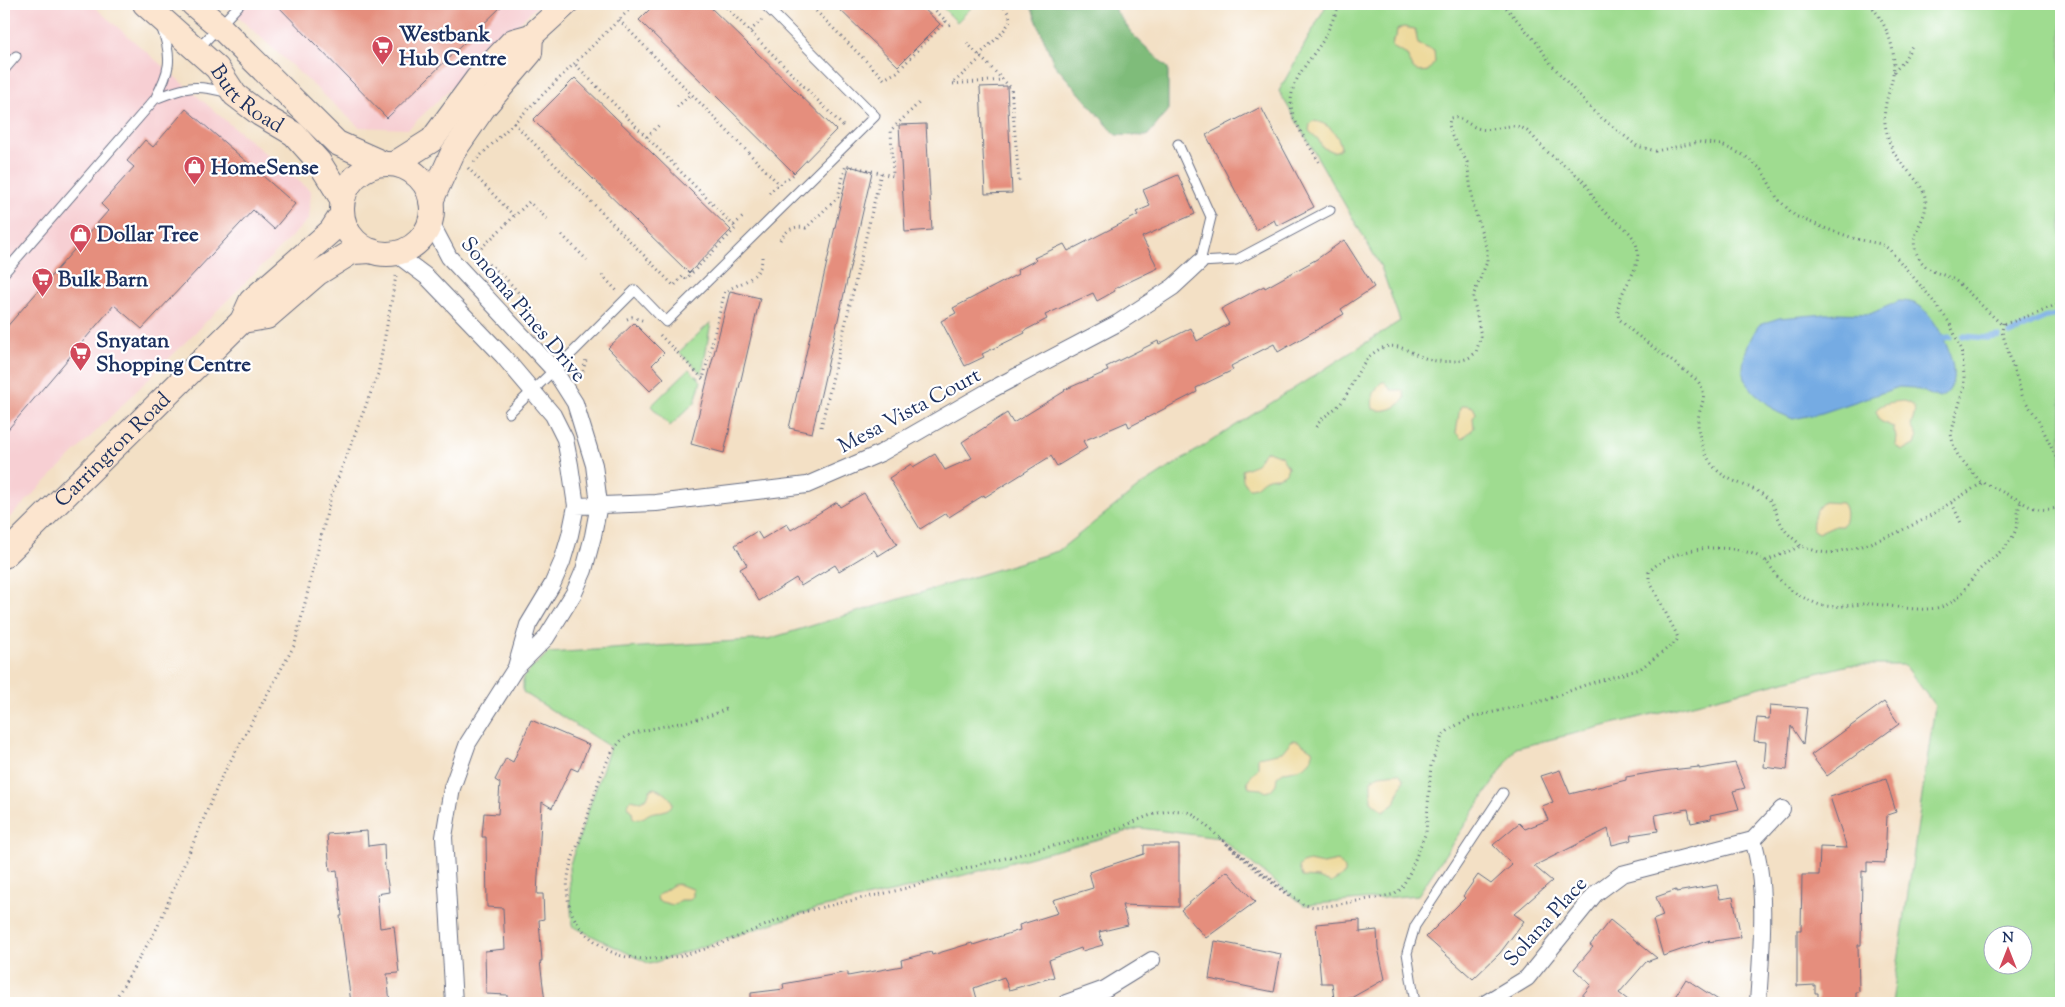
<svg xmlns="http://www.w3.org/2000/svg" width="2065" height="1007" viewBox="0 0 2065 1007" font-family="'Sorts Mill Goudy',serif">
	<rect width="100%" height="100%" fill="#fff"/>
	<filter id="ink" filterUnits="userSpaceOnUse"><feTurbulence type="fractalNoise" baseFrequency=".02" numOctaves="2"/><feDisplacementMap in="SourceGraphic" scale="10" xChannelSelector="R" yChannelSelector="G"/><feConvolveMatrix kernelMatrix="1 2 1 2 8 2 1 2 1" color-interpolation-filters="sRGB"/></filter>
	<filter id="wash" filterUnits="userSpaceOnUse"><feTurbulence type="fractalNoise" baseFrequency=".0096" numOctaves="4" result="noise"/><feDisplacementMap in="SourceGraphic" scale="20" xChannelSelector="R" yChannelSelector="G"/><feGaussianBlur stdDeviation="1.12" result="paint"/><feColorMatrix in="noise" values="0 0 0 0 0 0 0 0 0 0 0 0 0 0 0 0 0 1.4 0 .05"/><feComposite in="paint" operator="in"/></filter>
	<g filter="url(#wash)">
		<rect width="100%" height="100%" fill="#f3e0c5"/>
		<path fill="#f7cfd3" d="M4,4H91L226,121L311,191L309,219L4,523Z
			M224,4H539L408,129L359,127Z"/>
		<path fill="#9fdc90" stroke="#5d8677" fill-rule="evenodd" d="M939,4H975L957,22Z
			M1327,4H2061V1003H1892L1935,706L1905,665H1849L1516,748L1418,895L1304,905L1220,838L1140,828L953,878L816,909L650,964L572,926L569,867L610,747L523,692V677L548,653L768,639L1058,551L1139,487L1400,321L1381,267L1279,91ZM1992,934H2022V964H1992Z
			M711,322L702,374L679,352Z
			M689,369L701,381L695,402L670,426L651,406Z"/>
		<path fill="#7fbc7a" stroke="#4d766c" d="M1030,4H1111L1133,35L1168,68V111L1147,136L1116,135L1054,64Z"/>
		<path fill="#eeda9e" stroke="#84847e" d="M1403,27L1415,29L1418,44L1434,51L1435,62L1428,71C1411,74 1412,67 1407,55L1392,47L1393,40L1396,37L1397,30Z
			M1313,121C1327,122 1338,133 1341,147L1339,150L1333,152L1322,147L1318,139L1309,131L1310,124Z
			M1382,382H1385L1391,390H1403L1405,398C1398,408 1386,413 1373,409C1371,399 1374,389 1382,382Z
			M1904,401C1920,405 1914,415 1911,426C1915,434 1919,435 1915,445L1903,450L1895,446L1896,437L1893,427L1880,421L1876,411C1880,402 1895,402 1904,401Z
			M1466,405L1473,407L1476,413L1473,418L1474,428L1462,439L1456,433L1460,407Z
			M1268,451L1281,456L1288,467L1286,473C1277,480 1275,475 1266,479C1259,482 1258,489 1248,488L1243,480L1242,470L1257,464L1264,452Z
			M1824,502L1842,503C1847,508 1847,520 1842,526H1833L1818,533L1813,530C1811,521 1816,507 1824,502Z
			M1292,740L1298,741L1312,750C1316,766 1295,771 1283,772L1277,777L1276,784L1271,790L1266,792L1261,789L1249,788L1247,781L1258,768V757L1282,752Z
			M1399,773L1404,780L1398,794L1395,804L1383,811L1371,801V780L1379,775Z
			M654,788C665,791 683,805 663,811C660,812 658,811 655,812C645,813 644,822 633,818L632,812L627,806L631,799L640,801L647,798L650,790Z
			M1309,861L1323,864L1338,861L1345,869V874L1331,883L1318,878L1302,877L1299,867L1302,863Z
			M677,884L693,889V897L690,900H681L673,905L658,901L657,896L673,885Z"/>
		<path fill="#74abe3" stroke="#486da0" d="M1899,301C1907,301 1914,302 1921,307C1940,322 1972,385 1939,398L1914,388L1899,387L1822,413L1793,419L1777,412L1754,392L1744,379C1740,361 1749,339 1759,325L1779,318L1837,313L1870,314Z"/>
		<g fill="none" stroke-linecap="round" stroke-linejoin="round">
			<path stroke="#74abe3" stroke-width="5.5" d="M2010,334L2046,317L2058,315
				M1962,336L1987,338L1999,336
				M1944,338L1950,337"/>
		</g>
		<g id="blocks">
			<path fill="#e58e7d" d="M276,4H504L387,118Z
				M655,4H707L836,130L794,173L639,20Z
				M834,4H919L940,24L898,66Z
				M575,78L731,230L689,273L533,120Z
				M1007,86L1012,193L985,194L980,87Z
				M1261,107L1314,207L1277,226L1274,220L1256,230L1206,135Z
				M186,109L295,204L274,229L253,210L142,329L114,305L4,434V330L108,211L101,204L134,167L127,161L145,140L153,147Z
				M926,124L932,230L905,232L899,125Z
				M849,166L872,172L812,433L789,428Z
				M1178,175L1195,214L1142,237L1158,268L1114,289L1115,291L1097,301L1093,293L1045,315L1047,319L1024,331L1025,333L982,354L984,357L965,366L941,321L956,313L953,308L1018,274L1017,270L1036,260L1034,258L1064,244L1068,251L1138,215L1136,212L1150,206L1143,190Z
				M1344,240L1374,287L1341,309L1344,314L1278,352L1274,344L1231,366L1233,370L1196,388L1197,392L1129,427L1127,422L1083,441L1087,448L1057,466L1051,456L985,497L984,495L949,517L946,513L920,529L889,478L911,464L913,467L935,454L945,470L972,458L962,442L1007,413L1013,423L1065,391L1064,390L1108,371L1106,367L1158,341L1159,344L1191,328L1197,341L1229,324L1221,309L1264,286L1265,288L1317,259Z
				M730,291L760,298L724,453L691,444Z
				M634,323L664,353L652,365L664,378L650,391L608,348Z
				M864,493L897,544L878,556L874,550L839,571L835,565L801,586L796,578L759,601L740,569L747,565L735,545L757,531L762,539L787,524L791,530L837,502L840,507Z
				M1884,702L1899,724L1827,776L1811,755Z
				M1770,705L1807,708L1803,744L1791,726L1787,770L1764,767L1766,742L1754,741L1757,718L1769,719Z
				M531,720L589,745L578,771L571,768L552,808L542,802L537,894H543L544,919L539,920L542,961H540L545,1002L507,1003V995L486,994L485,951L505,949L503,908L487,907L486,837H482L484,813L498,814L500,783L495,780L506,758L513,762Z
				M1735,763L1745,788L1733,791L1739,809L1710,815L1711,819L1691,823L1688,809L1655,815L1658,831L1631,835L1632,840L1612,845L1608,829L1534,866L1552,881L1514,914L1524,921L1500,953L1473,979L1426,937L1465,898L1463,896L1478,875L1491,884L1512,865L1493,845L1519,823L1525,829L1548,820L1542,806L1553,802L1541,776L1560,770L1570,794L1626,780V777L1661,771L1699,767V769Z
				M1886,779L1896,812L1887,815L1885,863L1867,862V872L1862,871L1861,945H1858L1859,992H1856V1003H1818V993H1815V985L1797,986V930H1801L1802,875H1819L1820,847L1847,848L1830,797Z
				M367,831L368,846L384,844L385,871H386L389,892L377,894L380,928L394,926L399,973L387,974L390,1003H351L340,916H342L337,870L330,871L327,834Z
				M1144,845H1179V907L1122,905L1128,925L1099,932L1103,945L1082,951L1081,948L1049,960L1054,977L1009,990L1004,977L974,988L977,999L964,1003H751V993L784,989L783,984L848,972V976L902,966L901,960L931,952L932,955L972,943L973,945L1020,930L1019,925L1058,913L1053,900L1093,888L1089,872L1144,854Z
				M1227,871L1255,902L1206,938L1181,910Z
				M1717,885L1720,899L1733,897L1741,937L1708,942L1710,940L1663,956L1653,920L1663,916L1656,897L1676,890V892Z
				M1360,920V932L1377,930L1378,948L1385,979L1351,998L1334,999L1332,983H1321L1316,924Z
				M1610,920L1657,958L1646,962L1619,993L1632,1003H1576L1591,985L1574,969L1593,947L1590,945Z
				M1215,941L1281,954L1274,992L1209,979Z
				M1686,979L1723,1003H1671Z"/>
		</g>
	</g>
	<g filter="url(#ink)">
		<use href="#blocks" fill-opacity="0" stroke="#676d82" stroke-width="1"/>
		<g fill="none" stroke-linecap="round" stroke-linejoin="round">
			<defs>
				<path id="lane" d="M198,49L240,4
					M4,70L16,56
					M155,99C187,86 195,84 229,93
					M1178,144L1211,217L1200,262L1236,260L1330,210
					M4,273L155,99C170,71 173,59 162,29
					M509,413L573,352L635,290L666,322L875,116L764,4
					M1415,1003L1407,953L1415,926L1503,793"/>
				<path id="street" d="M430,221L449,257L554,370L575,403L594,465L599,504L593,536L584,570L574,593L546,638L515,669L468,743L452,788L444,837L454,1003
					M395,253L427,277L503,356L553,415L565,439L570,465L576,506L570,535L562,562L552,585L528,625L516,667
					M576,506L656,503L807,485L881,453L987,392L1118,323L1173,287L1200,262
					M1753,840L1782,809
					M1066,1003L1105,989L1152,960
					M1486,1003L1527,978L1595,894L1622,874L1753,840C1768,887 1761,954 1758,1003"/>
				<g id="secondary">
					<path id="s1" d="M145,4L217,68L235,95L260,114L294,134L319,162L342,199"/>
					<path d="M193,4L219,26L337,143L382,163"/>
					<path d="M394,164L432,140L477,79L513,41L531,36L566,4"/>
					<circle cx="387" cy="209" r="45"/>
					<path d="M431,201L453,152L484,107L530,53L531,36"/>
					<path d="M242,321L267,317L318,273L352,252L372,251"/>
					<path id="s2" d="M4,556L242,321L251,301L331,231L342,214"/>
				</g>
			</defs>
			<use href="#lane" stroke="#676d82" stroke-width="11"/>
			<use href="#street" stroke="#676d82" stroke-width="18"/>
			<use href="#secondary" stroke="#676d82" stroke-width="26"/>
			<path stroke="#676d82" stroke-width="3" stroke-dasharray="1 4" stroke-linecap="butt" d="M723,4L843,126L841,128
				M809,4L884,79L897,72L946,21L929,4
				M1503,4L1536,42L1551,64L1592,110L1637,146L1656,151L1699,142L1722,145L1745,156L1762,170L1777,198L1795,216L1827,229L1856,239L1881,244L1889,249L1927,293L1949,322L1961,348L1964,375V387L1951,434L1954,448L1959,457L1980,481L2021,501C2031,510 2050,512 2061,506
				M1870,4C1886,24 1897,48 1893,74C1890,95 1881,106 1886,129C1888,139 1891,149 1897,157C1905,170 1922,182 1925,197C1931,220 1904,233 1919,258C1929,275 1944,272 1957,282C1972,295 1986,310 2001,324C2022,321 2040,309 2061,304
				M619,20L779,184L794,174
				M946,21L952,27
				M750,31L762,20
				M967,43L1011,88L1019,181
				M979,55C986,48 1011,27 1010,18C1009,13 1004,7 1001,4
				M981,58L952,84L1002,80
				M1894,72L1903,62L1913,44
				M677,107L691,94
				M514,123L674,286L683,276L686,279L736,228L574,63
				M647,137L661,123
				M474,162L635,4
				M1319,162C1310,146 1297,129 1292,111C1286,84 1309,62 1322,42C1329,30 1334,16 1340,4
				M468,168L514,216
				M769,193L779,184
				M547,219L529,202L473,256C503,267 533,309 549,337
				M734,225L745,215
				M562,235L587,260
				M780,240C787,230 793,225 806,228L838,197L846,165L893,176L891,130L920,102
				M602,275L617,291
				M2060,304L2061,310
				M4,310L9,315
				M627,319L632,317L645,321
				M2003,323L2002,332L2023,398L2038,419L2061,468
				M660,335L703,379L725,291C741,283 763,277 762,257
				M583,371L586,360
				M821,427L881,173
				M1316,427C1322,416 1333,412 1341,403C1356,383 1359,356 1385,347C1399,343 1413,354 1425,358C1435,362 1446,362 1456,361C1464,360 1471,358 1476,352L1481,336L1473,296L1487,262V250L1473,204L1467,162L1452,136L1449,125L1450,118C1462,115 1469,127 1481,129C1494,132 1509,122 1522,128C1529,131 1534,138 1539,143C1552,159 1571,168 1585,183C1591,190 1593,199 1599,206C1611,221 1632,227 1637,247C1643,274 1612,293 1619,319L1633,332L1697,380C1711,398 1698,405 1698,423C1698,435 1703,450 1709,460C1723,484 1748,482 1766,497C1776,504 1777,520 1785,530C1789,536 1796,540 1801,546
				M1952,503L1961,523
				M1766,561L1801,546L1819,552L1830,553L1859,547L1894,534L1923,520L1982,483
				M726,709C701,721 673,723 647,730C637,732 626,735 620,742C599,764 591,813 579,842C562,879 560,916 596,942C605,949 615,955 627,957C688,968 741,931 797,914C834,903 873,897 910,887C930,881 948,873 968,868C1013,856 1057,845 1102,834C1132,826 1162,802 1193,814L1255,869L1290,897L1220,838L1304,905L1314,907L1328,906L1381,897L1395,894L1401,889L1410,872L1426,832L1431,765L1442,736L1450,729L1472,717L1546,700L1585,685L1640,669L1676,642L1678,638L1676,633L1649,580V572C1672,545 1735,541 1763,559C1770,564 1775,574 1780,580C1789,591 1802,597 1815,603C1833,611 1852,603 1871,604C1898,605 1938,619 1959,596C1967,588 1972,577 1980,569C1992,558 2007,549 2014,534C2019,523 2016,514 2021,501
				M113,1003L157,928L221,778L295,644L331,496L378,374L396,276"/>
			<use href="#lane" stroke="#fff" stroke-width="9"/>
			<use href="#street" stroke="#fff" stroke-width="16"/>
			<use href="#secondary" stroke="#fce5cf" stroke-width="24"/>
		</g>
	</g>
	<defs>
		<symbol id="supermarket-pin" viewBox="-11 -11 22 30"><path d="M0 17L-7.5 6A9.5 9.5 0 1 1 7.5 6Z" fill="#d1495b" stroke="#fff"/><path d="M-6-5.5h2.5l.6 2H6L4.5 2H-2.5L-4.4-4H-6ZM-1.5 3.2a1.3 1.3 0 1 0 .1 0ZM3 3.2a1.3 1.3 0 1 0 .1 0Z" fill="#fff"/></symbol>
		<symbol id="shop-pin" viewBox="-11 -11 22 30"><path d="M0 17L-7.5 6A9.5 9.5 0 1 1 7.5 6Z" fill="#d1495b" stroke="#fff"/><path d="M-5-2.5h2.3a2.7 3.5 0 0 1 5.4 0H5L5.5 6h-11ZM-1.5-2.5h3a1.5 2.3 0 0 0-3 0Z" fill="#fff"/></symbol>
	</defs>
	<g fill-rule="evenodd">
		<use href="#supermarket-pin" x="370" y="34" width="25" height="34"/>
		<use href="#shop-pin" x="182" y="154" width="25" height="34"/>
		<use href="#shop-pin" x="68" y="222" width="25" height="34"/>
		<use href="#supermarket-pin" x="30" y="266" width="25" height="34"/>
		<use href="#supermarket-pin" x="68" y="340" width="25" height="34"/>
	</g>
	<g text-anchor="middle" stroke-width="4.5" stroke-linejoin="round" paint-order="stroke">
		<g font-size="21" font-weight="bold" fill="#1b2f5e" stroke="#fff" text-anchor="start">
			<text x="399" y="41">Westbank<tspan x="399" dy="24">Hub Centre</tspan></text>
			<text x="211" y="174">HomeSense</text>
			<text x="97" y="241">Dollar Tree</text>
			<text x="58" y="286">Bulk Barn</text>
			<text x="96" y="347">Snyatan<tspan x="96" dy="24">Shopping Centre</tspan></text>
		</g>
		<g font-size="21" fill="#1b2f5e" stroke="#fff">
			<text dy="7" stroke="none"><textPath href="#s1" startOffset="140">Butt Road</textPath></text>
			<text transform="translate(524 309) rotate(50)" y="7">Sonoma Pines Drive</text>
			<text transform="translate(909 410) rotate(-28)" y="7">Mesa Vista Court</text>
			<text dy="7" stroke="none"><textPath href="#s2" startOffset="152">Carrington Road</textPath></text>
			<text transform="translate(1545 921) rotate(-48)" y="7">Solana Place</text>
		</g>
	</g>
	<rect width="2065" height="1007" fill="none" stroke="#fff" stroke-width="20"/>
	<g transform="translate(2008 950)"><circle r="24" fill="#ffffff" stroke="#a4acbf"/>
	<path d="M0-4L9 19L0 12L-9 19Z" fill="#d1495b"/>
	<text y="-8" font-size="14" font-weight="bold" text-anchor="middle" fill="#1b2f5e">N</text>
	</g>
</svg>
